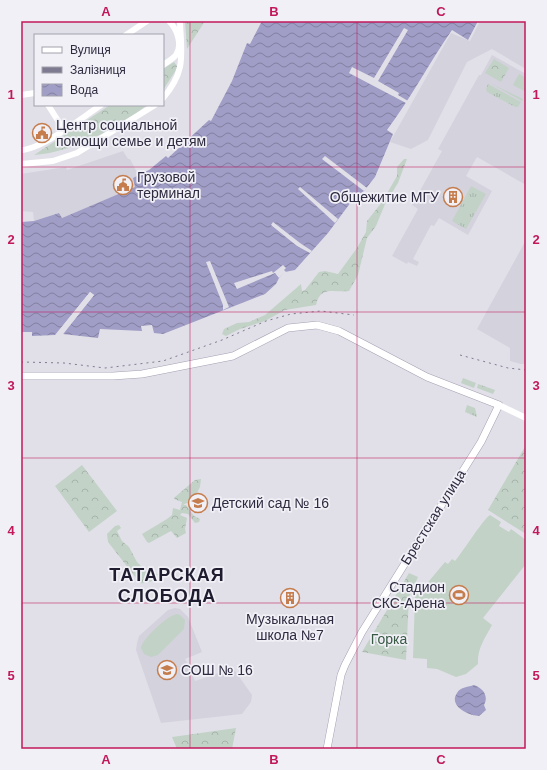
<svg xmlns="http://www.w3.org/2000/svg" width="547" height="770" viewBox="0 0 547 770" font-family="Helvetica,sans-serif">
	<defs>
		<pattern id="grass-tufts" width="24" height="20" patternUnits="userSpaceOnUse"><rect width="24" height="20" fill="#c2d2c7"/><path d="M3 7l-1-3M5 7V3M7 7l1-3M15 17l-1-3M17 17v-4M19 17l1-3" fill="none" stroke="#a7b4ac"/></pattern>
		<pattern id="forest-crowns" width="20" height="18" patternUnits="userSpaceOnUse"><rect width="20" height="18" fill="#c2d2c7"/><path d="M2 6a3 3 0 1 1 6 0M12 15a3 3 0 1 1 6 0" fill="none" stroke="#a7b4ac"/></pattern>
		<pattern id="water-waves" width="16" height="10" patternUnits="userSpaceOnUse"><rect width="16" height="10" fill="#a09dc6"/><path d="M0 5q4-4 8 0t8 0" fill="none" stroke="#8380a2"/></pattern>
	</defs>
	<rect width="100%" height="100%" fill="#e1e0e8"/>
	<path fill="#d4d2dd" d="M480,21H526V69L492,49L467,62L428,140L411,149L390,142L451,33L470,41Z
		M492,55L526,74V185L477,157L466,176L492,191L468,235L439,218L434,226L431,225L413,259L419,262L417,266L408,262L407,264L392,256L418,209L412,205L442,151L438,149L479,75H481Z
		M123,151L128,159H130L139,176L133,179L136,187L62,218L59,213L34,221L33,212L21,211V174L66,167L67,170Z
		M526,240V364H521L510,361V348L477,329Z
		M175,608L180,609L188,617L202,652L185,659L195,681L233,668L252,695L251,702L242,714L161,723L136,650L137,643L139,636L168,610Z"/>
	<path fill="url(#grass-tufts)" d="M490,83L523,99L522,101Z
		M488,84L521,102L518,107H515L487,92L486,89Z
		M471,186L486,194L466,229L452,221Z
		M463,378L476,383L474,388L461,383Z
		M478,384L495,390L493,394L477,388Z
		M467,405L475,408L477,417L465,412Z"/>
	<path fill="url(#forest-crowns)" d="M185,21H205L187,49Z
		M494,59L509,68L501,82L485,73Z
		M174,62L178,67L163,90V69Z
		M110,105H147C118,128 71,153 34,155Z
		M404,159H407L398,183L385,204L376,226L367,238L358,275L349,291C335,293 320,285 316,305L285,310L265,321L240,329L226,336L222,334L224,329L237,323L249,322L265,315L301,284L302,291L305,290L319,272L325,271L338,274L357,248L366,232L367,221L382,202L397,176V167Z
		M526,445V534L488,510Z
		M82,465L117,511L89,532L55,486Z
		M201,479L200,487L194,499L183,505H186L194,516L200,519L199,522L195,523L188,514L182,513L180,515L187,518L185,529L186,533L177,538L171,531L149,543L147,542L142,534L167,519L172,515L173,508L180,510L182,502L174,499L175,497L195,480Z
		M119,525L121,528L117,531L122,541L129,547L137,562L147,572L158,574C155,581 147,584 140,583L108,542L107,534L115,526Z
		M409,573L418,577L409,597L406,660L362,652Z
		M236,728L232,749H177L172,737Z"/>
	<path fill="#c2d2c7" d="M519,74L526,78V92L513,85Z
		M490,515L501,522L499,526L509,532L511,529L526,540V564L483,618L492,625C485,638 477,649 478,664L466,674L456,677L437,669L427,668V659L413,658L415,596L417,592L419,593L445,562L448,564L452,559L455,561C462,553 484,518 490,515Z
		M177,614L180,615L185,620L184,629L158,655L151,657L144,654L141,648C142,639 168,615 177,614Z"/>
	<path fill="url(#water-waves)" d="M262,21H478L468,40L452,30C429,63 411,98 387,130L393,134L375,177L364,191L359,194L351,202L328,233L295,270L285,272L279,278L276,284L265,294L163,334L154,333L152,325L141,326L142,331L100,329L98,338L63,334L94,295L90,292L55,335L32,336V332H21V222L34,221L59,213L62,218L135,187L133,178L149,170L166,156L168,158L209,120L211,121L232,81L247,43L250,44Z
		M474,685C483,688 489,696 484,705L486,710L479,716C469,716 448,706 457,693C460,687 469,687 474,685Z"/>
	<path fill="#e1e0e8" d="M404,28L408,30L378,81L399,93L398,95L408,101L406,103L349,73L352,67L374,78Z
		M325,156L367,188L364,191L322,159Z
		M300,187L338,219L335,223L298,189Z
		M273,222L300,243L312,251L310,253L297,246L271,225Z
		M210,261L229,307L223,310V305L206,262Z
		M283,265L286,268L284,270L286,272L279,278L275,273L237,289L234,283L272,271L273,273Z
		M90,292L94,295L63,334L62,333L90,295L60,333L58,332Z"/>
	<g fill="none" stroke-linecap="round" stroke-linejoin="round">
		<defs>
			<path id="primary" d="M21,376H113L142,374L233,356L288,328L317,325L339,331L427,377L499,405L481,442L362,632L345,665L341,675L327,749"/>
		</defs>
		<use href="#primary" stroke="#a3a0b3" stroke-width="8"/>
		<path stroke="#fff" stroke-width="6" d="M126,35L147,21
			M163,65C167,62 173,59 176,55C183,45 177,29 169,21
			M21,95L35,93
			M163,98C187,70 181,54 180,21
			M48,105L64,130
			M21,150C41,150 83,117 101,105
			M21,164L53,161L77,153L155,105
			M499,405L526,418"/>
		<use href="#primary" stroke="#fff" stroke-width="7"/>
		<path stroke="#7e7b91" stroke-width="1" stroke-dasharray="2 4" stroke-linecap="butt" d="M460,355L508,368L526,370
			M21,362L64,363L105,368L163,361L222,340L266,321L291,314L321,311L354,315"/>
	</g>
	<path fill="none" stroke="#c2185b" stroke-width="1" stroke-opacity="0.55" d="M190,21V749M357,21V749M21,167H526M21,312H526M21,458H526M21,603H526"/>
	<defs>
		<symbol id="civic-ring" viewBox="-11 -11 22 22"><circle r="9.5" fill="#f0f0f6" stroke="#c67d4d" stroke-width="1.5"/><path d="M-.6-6.5H3V-4.5H.6V-3L4-1V1h2V6H-6V1h2V-1L-.6-3ZM-1.2 2.5V6h2.4V2.5Z" fill="#c67d4d"/></symbol>
		<symbol id="building-ring" viewBox="-11 -11 22 22"><circle r="9.5" fill="#f0f0f6" stroke="#c67d4d" stroke-width="1.5"/><path d="M-4-6H4V6H1V3H-1V6H-4ZM-2.5-4.3h1.7v1.8h-1.7ZM.8-4.3h1.7v1.8H.8ZM-2.5-1h1.7V.8h-1.7ZM.8-1h1.7V.8H.8Z" fill="#c67d4d"/></symbol>
		<symbol id="school-ring" viewBox="-11 -11 22 22"><circle r="9.5" fill="#f0f0f6" stroke="#c67d4d" stroke-width="1.5"/><path d="M0-5L7-2L0 1L-7-2ZM-4 1L0 2.5L4 1V4Q0 6-4 4Z" fill="#c67d4d"/></symbol>
		<symbol id="stadium-ring" viewBox="-11 -11 22 22"><circle r="9.5" fill="#f0f0f6" stroke="#c67d4d" stroke-width="1.5"/><path d="M0-5a6.5 5 0 1 0 0 10a6.5 5 0 1 0 0-10ZM-3.5-1.8h7v3.6h-7Z" fill="#c67d4d"/></symbol>
	</defs>
	<g fill-rule="evenodd">
		<use href="#civic-ring" x="31" y="122" width="22" height="22"/>
		<use href="#civic-ring" x="112" y="174" width="22" height="22"/>
		<use href="#building-ring" x="442" y="186" width="22" height="22"/>
		<use href="#school-ring" x="187" y="492" width="22" height="22"/>
		<use href="#stadium-ring" x="448" y="584" width="22" height="22"/>
		<use href="#building-ring" x="279" y="587" width="22" height="22"/>
		<use href="#school-ring" x="156" y="659" width="22" height="22"/>
	</g>
	<g text-anchor="middle" stroke-width="3.5" stroke-linejoin="round" paint-order="stroke">
		<g font-size="14" fill="#2e2a3f" stroke="#f0f0f6" text-anchor="start">
			<text x="56" y="130">Центр социальной<tspan x="56" dy="16">помощи семье и детям</tspan></text>
			<text x="137" y="182">Грузовой<tspan x="137" dy="16">терминал</tspan></text>
			<text x="439" y="202" text-anchor="end">Общежитие МГУ</text>
			<text x="212" y="508">Детский сад № 16</text>
			<text x="445" y="592" text-anchor="end">Стадион<tspan x="445" dy="16">СКС-Арена</tspan></text>
			<text x="290" y="624" text-anchor="middle">Музыкальная<tspan x="290" dy="16">школа №7</tspan></text>
			<text x="181" y="675">СОШ № 16</text>
		</g>
		<g font-size="14" fill="#2e2a3f" stroke="#f0f0f6">
			<text transform="translate(433 517) rotate(-58)" y="5">Брестская улица</text>
		</g>
		<g font-size="14" fill="#385944" stroke="#f0f0f6">
			<text x="389" y="644">Горка</text>
		</g>
		<g font-size="18" font-weight="bold" letter-spacing="1" fill="#201c2f" stroke="#f0f0f6">
			<text x="167" y="581">ТАТАРСКАЯ<tspan x="167" dy="21">СЛОБОДА</tspan></text>
		</g>
	</g>
	<rect width="547" height="770" fill="none" stroke="#f0f0f6" stroke-width="44"/>
	<rect x="34" y="34" width="130" height="72" fill="#f0f0f6" stroke="#a2a1ad"/>
	<rect x="42" y="47" width="20" height="6" fill="#ffffff" stroke="#a2a1ad"/>
	<text x="70" y="54" font-size="12" fill="#2e2a3f">Вулиця</text>
	<rect x="42" y="67" width="20" height="6" fill="#7e7b91" stroke="#a2a1ad"/>
	<text x="70" y="74" font-size="12" fill="#2e2a3f">Залізниця</text>
	<rect x="42" y="84" width="20" height="12" fill="url(#water-waves)" stroke="#a2a1ad"/>
	<text x="70" y="94" font-size="12" fill="#2e2a3f">Вода</text>
	<rect x="22" y="22" width="503" height="726" fill="none" stroke="#c2185b" stroke-width="1.5"/>
	<g font-size="13" text-anchor="middle" font-weight="bold" fill="#c2185b">
		<text x="106" y="16">A</text>
		<text x="274" y="16">B</text>
		<text x="441" y="16">C</text>
		<text x="11" y="99">1</text>
		<text x="536" y="99">1</text>
		<text x="11" y="244">2</text>
		<text x="536" y="244">2</text>
		<text x="11" y="390">3</text>
		<text x="536" y="390">3</text>
		<text x="11" y="535">4</text>
		<text x="536" y="535">4</text>
		<text x="11" y="680">5</text>
		<text x="536" y="680">5</text>
		<text x="106" y="764">A</text>
		<text x="274" y="764">B</text>
		<text x="441" y="764">C</text>
	</g>
</svg>
